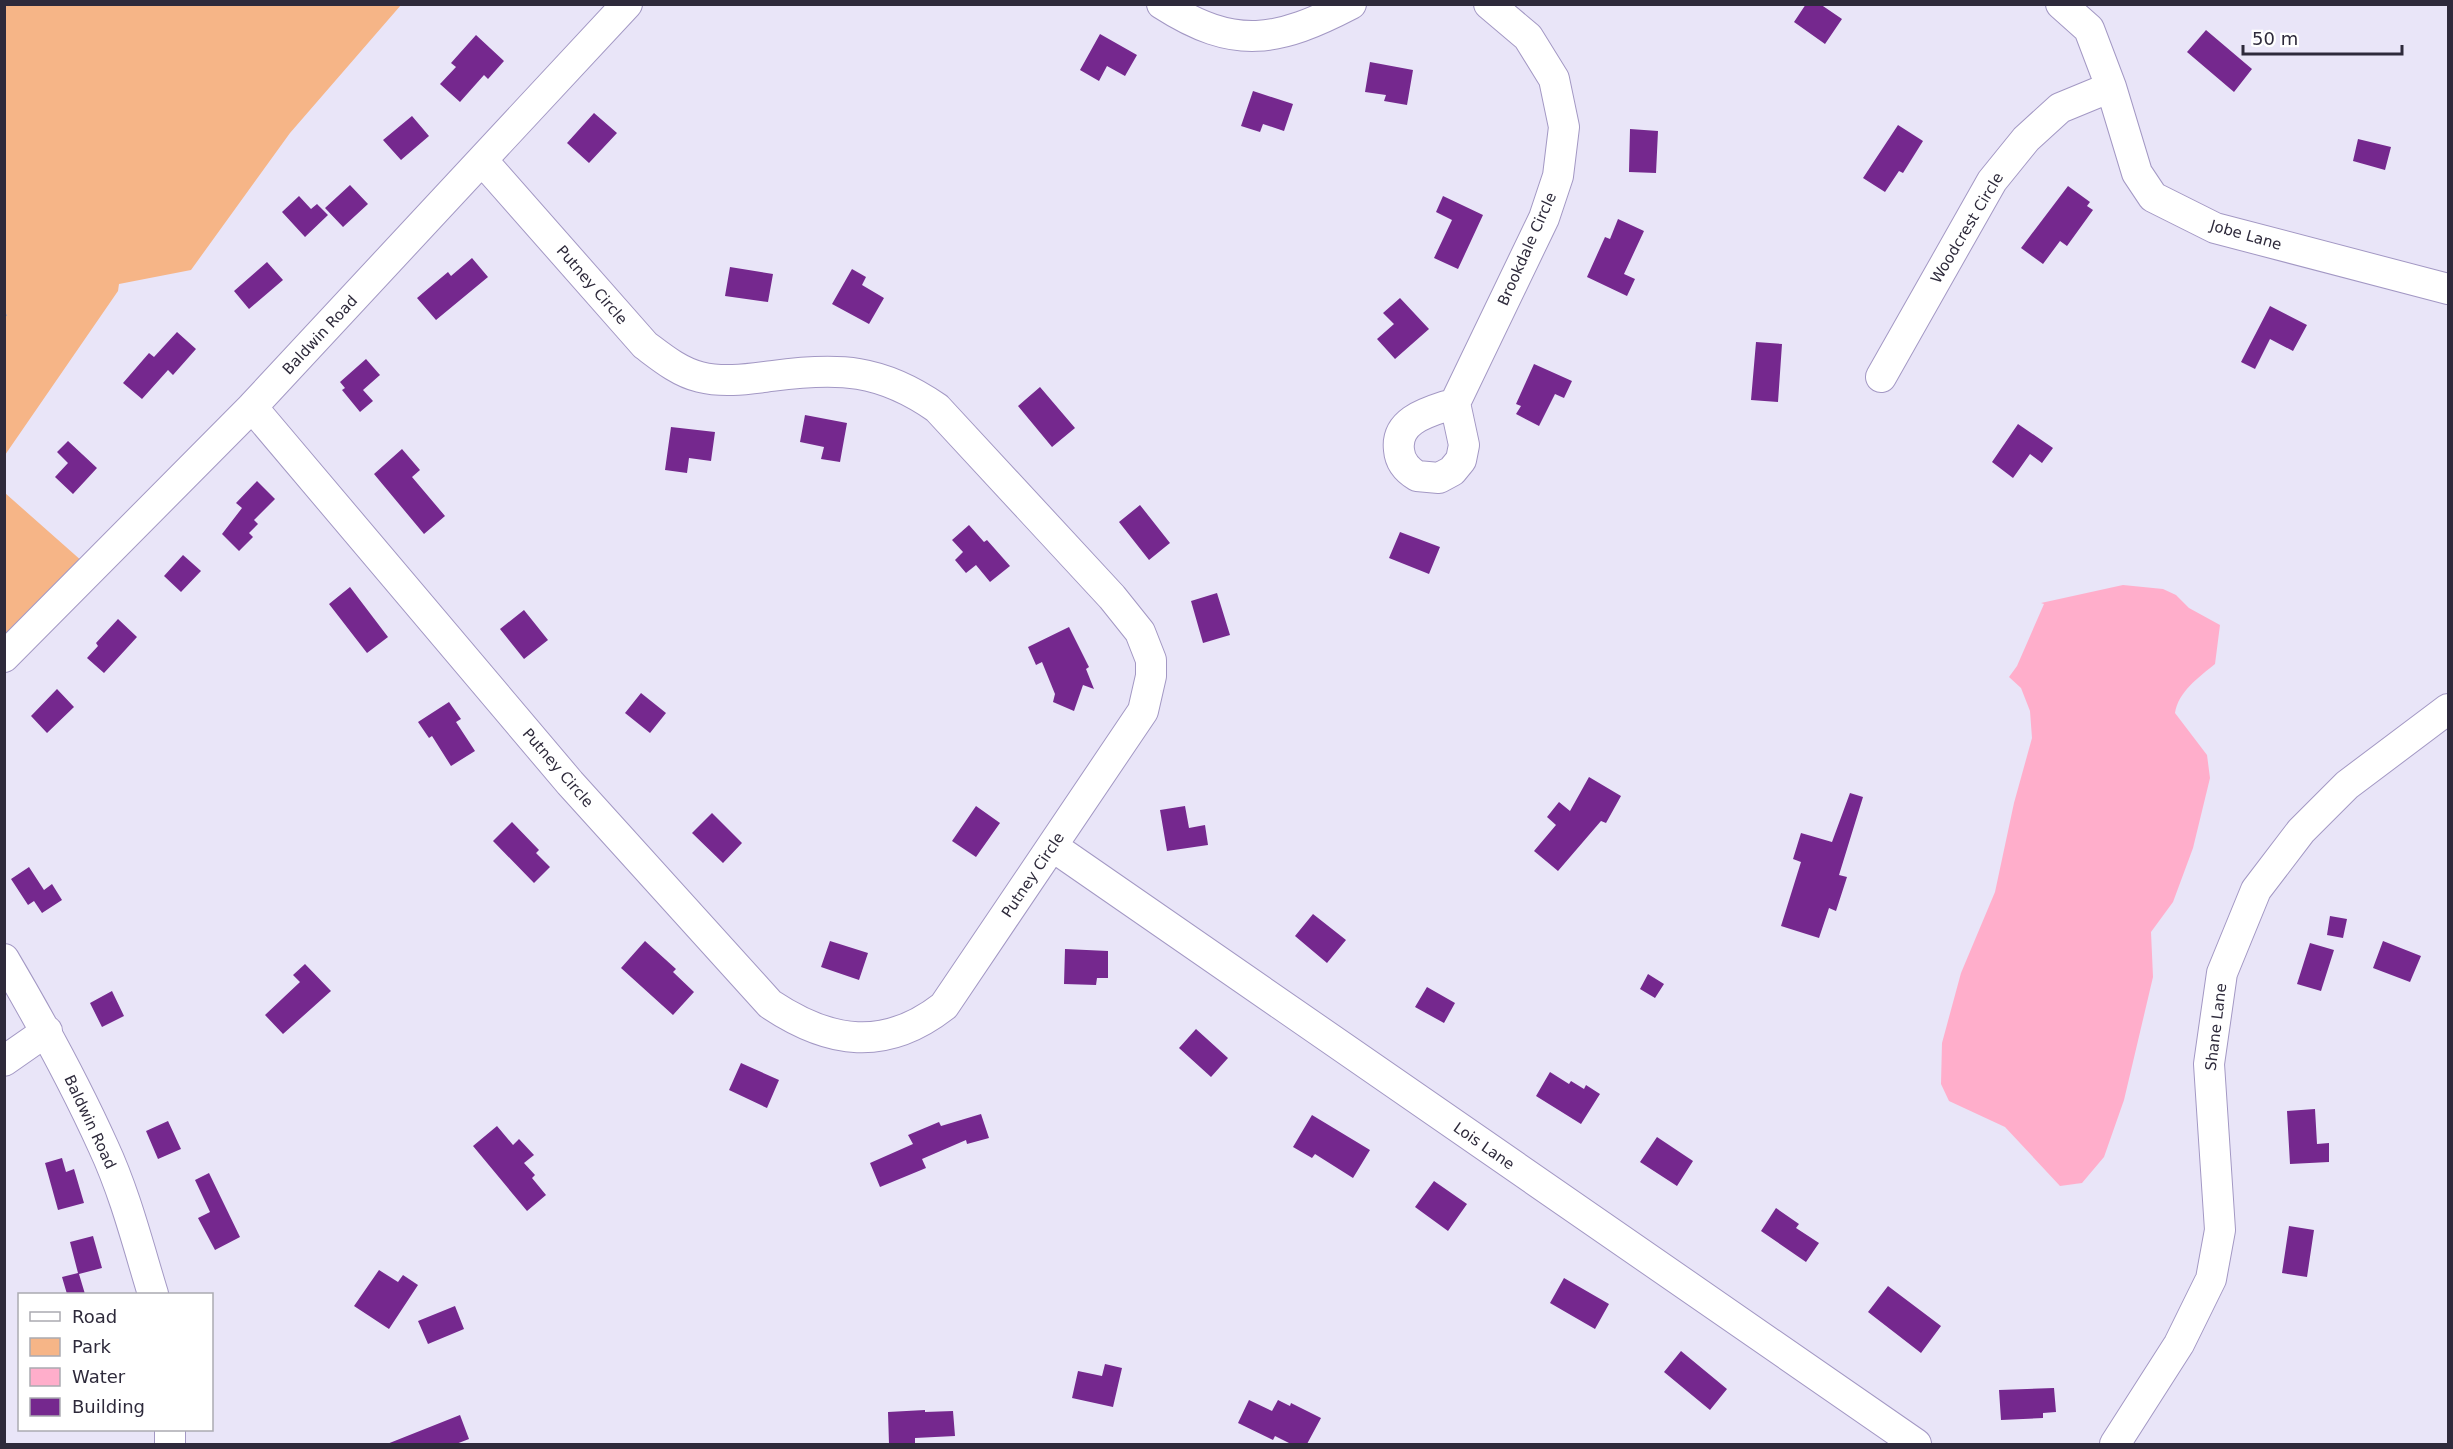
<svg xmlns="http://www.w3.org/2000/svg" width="2453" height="1449" viewBox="0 0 2453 1449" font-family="'DejaVu Sans',sans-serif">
	<rect width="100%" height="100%" fill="#e9e5f8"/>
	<path fill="#f6b587" d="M5,4L401,5L290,133L191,270L119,284L118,291L5,455Z
		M5,493L83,562L5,653Z"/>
	<path fill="#ffaecb" d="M2123,585L2163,589L2176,595L2189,608L2220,625L2215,664C2199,677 2178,692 2175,713L2207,755L2210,778L2193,848L2173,902L2151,932L2153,977L2124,1100L2104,1157L2082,1183L2060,1186L2005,1127L1949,1101L1941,1084L1942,1043L1961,973L1995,892L2014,803L2032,738L2030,711L2021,688L2009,677L2017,666L2044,604L2041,603Z"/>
	<path fill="#75288e" d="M1806,4H1820L1842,19L1825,44L1794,22Z
		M2206,30L2252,69L2234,92L2187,52Z
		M1100,34L1137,55L1125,76L1107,66L1099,81L1080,70Z
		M476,35L504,61L488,79L484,75L460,102L440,84L456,67L451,63Z
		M1370,62L1413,70L1407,105L1384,101L1386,95L1365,92Z
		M1253,91L1293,104L1284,131L1263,124L1260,132L1241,126Z
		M594,113L617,133L589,163L567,143Z
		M412,116L429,136L401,160L383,140Z
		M1898,125L1923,141L1903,173L1899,171L1885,192L1863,178Z
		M1630,129L1658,131L1656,173L1629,172Z
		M2358,139L2391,147L2385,170L2353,161Z
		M350,185L368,204L343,227L325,208Z
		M2068,186L2090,202L2087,206L2093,210L2067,246L2060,241L2043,264L2021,248Z
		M299,196L311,209L317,204L328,215L305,237L282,212Z
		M1443,196L1483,215L1458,269L1434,258L1452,220L1436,212Z
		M1618,219L1644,231L1624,274L1635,279L1627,296L1587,277L1605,237L1610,239Z
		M472,258L488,277L436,320L417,298L448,272L451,276Z
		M267,262L283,280L249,309L234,291Z
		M730,267L773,274L768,302L725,296Z
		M852,269L866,277L862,285L884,298L869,324L832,304Z
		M1400,298L1429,329L1395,359L1377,339L1394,324L1383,313Z
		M2270,306L2307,325L2293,351L2270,339L2255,369L2241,362Z
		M177,332L196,349L173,375L168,370L142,399L123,383L149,353L154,357Z
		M1756,342L1782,344L1778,402L1751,400Z
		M366,359L380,375L363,390L373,401L360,412L342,390L345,388L340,382Z
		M1534,364L1572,381L1564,398L1555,394L1539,426L1516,414L1521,406L1516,404Z
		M1040,387L1075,428L1052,447L1018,406Z
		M805,415L847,423L840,462L821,459L824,447L800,442Z
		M2018,424L2053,448L2042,463L2030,454L2013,478L1992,462Z
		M671,427L715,432L711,461L689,458L687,473L665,470Z
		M68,441L97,468L73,494L55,477L68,463L57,452Z
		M402,449L420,470L412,477L445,516L424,534L374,474Z
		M257,481L275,499L254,520L258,524L249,533L253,537L239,551L222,534L242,508L236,503Z
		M1140,505L1170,543L1149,560L1119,522Z
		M969,525L984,542L987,540L1010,566L990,582L976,565L966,573L955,560L963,552L952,540Z
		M1400,532L1440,547L1429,574L1389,558Z
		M183,555L201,571L181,592L164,576Z
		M350,587L388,637L367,653L329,604Z
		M1217,593L1230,635L1203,643L1191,601Z
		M524,610L548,640L524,659L500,629Z
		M118,619L137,637L104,673L87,658L98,646L96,643Z
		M1069,627L1089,667L1086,669L1094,689L1083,685L1074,711L1053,702L1055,694L1042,662L1036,665L1028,647Z
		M57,689L74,707L47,733L31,716Z
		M641,693L666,713L650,733L625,713Z
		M449,702L461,719L456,722L475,751L451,766L432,736L429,738L418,722Z
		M1589,777L1621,796L1606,823L1601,821L1558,871L1534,851L1556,825L1547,817L1559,802L1570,811Z
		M1850,793L1863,797L1839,875L1847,877L1836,911L1829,908L1819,938L1781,926L1801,862L1793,859L1801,833L1832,842Z
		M976,806L1000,823L976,857L952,841Z
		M1185,806L1189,828L1205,825L1208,845L1167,851L1160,810Z
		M712,813L742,843L723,863L692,833Z
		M512,822L539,850L536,853L550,867L534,883L493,841Z
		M29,867L44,890L52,884L62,900L42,913L34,901L28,905L11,879Z
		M1313,914L1346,940L1327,963L1295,936Z
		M2330,916L2347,919L2343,938L2327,935Z
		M645,941L676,969L673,972L694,992L673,1015L621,968Z
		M830,941L868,953L859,980L821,967Z
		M2383,941L2421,956L2410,982L2373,968Z
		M2310,943L2334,950L2321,991L2297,984Z
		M1065,949L1108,951V978H1097L1096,985L1064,984Z
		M305,964L331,991L283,1034L265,1015L300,982L293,975Z
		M1648,974L1664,984L1655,998L1640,989Z
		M1427,987L1455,1003L1444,1023L1415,1007Z
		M112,991L124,1016L102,1027L90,1003Z
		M1196,1029L1228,1058L1211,1077L1179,1048Z
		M741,1063L779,1080L767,1108L729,1090Z
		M1550,1072L1569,1084L1571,1081L1584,1089L1586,1085L1600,1094L1581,1124L1536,1096Z
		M2315,1109L2317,1144L2329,1143V1162L2290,1164L2287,1111Z
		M981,1114L989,1138L967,1144L966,1140L922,1159L926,1168L880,1187L870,1163L913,1144L908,1135L939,1122L941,1126Z
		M1312,1115L1370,1150L1353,1178L1315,1154L1312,1158L1293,1147Z
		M168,1121L181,1149L158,1159L146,1131Z
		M497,1126L513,1145L519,1139L534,1155L524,1163L535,1175L532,1178L546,1195L527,1211L473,1146Z
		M1657,1137L1693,1161L1677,1186L1640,1162Z
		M62,1158L66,1172L74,1169L84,1203L58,1210L45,1163Z
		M209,1173L240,1237L215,1250L198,1218L210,1212L195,1180Z
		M1434,1181L1467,1204L1448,1231L1415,1207Z
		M1776,1208L1799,1224L1796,1228L1819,1243L1806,1262L1761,1231Z
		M2289,1226L2314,1230L2307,1277L2282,1273Z
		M93,1236L102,1268L79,1274L85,1294H67L62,1277L78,1273L70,1242Z
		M379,1270L398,1282L403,1275L418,1285L389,1329L354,1306Z
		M1564,1278L1609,1304L1595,1329L1550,1303Z
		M1888,1286L1941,1326L1921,1353L1868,1312Z
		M455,1306L464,1329L428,1344L418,1321Z
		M1681,1351L1727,1389L1710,1410L1664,1372Z
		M1105,1364L1122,1368L1113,1407L1072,1398L1078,1371L1102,1376Z
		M2054,1388L2056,1412L2043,1413V1418L2001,1420L1999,1390Z
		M1249,1400L1272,1411L1278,1400L1290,1406L1291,1403L1321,1418L1307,1444H1291L1275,1436L1273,1440L1238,1423Z
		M925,1410V1412L953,1411L955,1436L915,1438V1444H889L888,1412Z
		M460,1415L469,1439L456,1444H387Z"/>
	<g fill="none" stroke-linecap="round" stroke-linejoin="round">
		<defs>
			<path id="minor" d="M1162,4C1235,51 1278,42 1351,4
				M2061,4L2089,29L2111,87L2137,173L2153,197L2215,228L2448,289
				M1881,377L1992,181L2026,139L2060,108L2111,87
				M1455,403C1433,411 1395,418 1399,450C1400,462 1407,470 1417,476L1439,478L1452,471L1461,460L1464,445L1455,403L1544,218L1558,176L1564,127L1554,79L1528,37L1489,4
				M252,407L570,783L770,1004C830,1044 885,1052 944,1006L1143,711L1151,676V660L1140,632L1112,597L937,408C881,369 839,367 772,376C748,379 724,383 700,377C679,372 661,357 645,345L482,160
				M4,657L252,407L627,4
				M1052,846L1916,1444
				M4,959C40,1020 74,1082 103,1146C125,1193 138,1245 153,1294
				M4,1061L47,1031
				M170,1444V1430
				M2115,1444L2179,1344L2211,1279L2220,1230L2209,1064L2222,973L2256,890L2301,831L2347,785L2448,709"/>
		</defs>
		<use href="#minor" stroke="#a398c4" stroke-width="32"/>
		<path stroke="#aaa6b8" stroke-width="4" stroke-dasharray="3 4.5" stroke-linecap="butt" d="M4,314L6,318"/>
		<use href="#minor" stroke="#fff" stroke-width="30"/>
	</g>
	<g text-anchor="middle" stroke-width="6" stroke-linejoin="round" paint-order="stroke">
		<g font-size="15" fill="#2e2a3b" stroke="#fff">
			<text transform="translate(1967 228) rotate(-59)" y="5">Woodcrest Circle</text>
			<text transform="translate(2246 235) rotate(16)" y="5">Jobe Lane</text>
			<text transform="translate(1527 249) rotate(-66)" y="5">Brookdale Circle</text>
			<text transform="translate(592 285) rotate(49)" y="5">Putney Circle</text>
			<text transform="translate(320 335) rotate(-47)" y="5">Baldwin Road</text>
			<text transform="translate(558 768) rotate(49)" y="5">Putney Circle</text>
			<text transform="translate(1033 875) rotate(-56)" y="5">Putney Circle</text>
			<text transform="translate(2216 1027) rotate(-83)" y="5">Shane Lane</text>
			<text transform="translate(90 1122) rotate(65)" y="5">Baldwin Road</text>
			<text transform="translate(1484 1146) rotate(35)" y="5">Lois Lane</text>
		</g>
	</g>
	<rect width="2453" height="1449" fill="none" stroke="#2e2a3b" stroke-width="12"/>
	<rect x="18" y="1293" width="195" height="138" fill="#ffffff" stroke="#abaab1" stroke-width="1.5"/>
	<rect x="30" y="1312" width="30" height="9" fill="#ffffff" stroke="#abaab1" stroke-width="1.5"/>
	<text x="72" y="1323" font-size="18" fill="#2e2a3b">Road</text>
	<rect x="30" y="1338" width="30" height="18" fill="#f6b587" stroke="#abaab1" stroke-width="1.5"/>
	<text x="72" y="1353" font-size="18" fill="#2e2a3b">Park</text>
	<rect x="30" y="1368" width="30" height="18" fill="#ffaecb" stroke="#abaab1" stroke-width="1.5"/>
	<text x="72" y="1383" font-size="18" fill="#2e2a3b">Water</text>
	<rect x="30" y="1398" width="30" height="18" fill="#75288e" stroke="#abaab1" stroke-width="1.5"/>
	<text x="72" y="1413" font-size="18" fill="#2e2a3b">Building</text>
	<path d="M2243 45v9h159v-9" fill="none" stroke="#2e2a3b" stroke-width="3"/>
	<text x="2252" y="45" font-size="18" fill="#2e2a3b" stroke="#ffffff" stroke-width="4.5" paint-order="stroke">50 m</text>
</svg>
